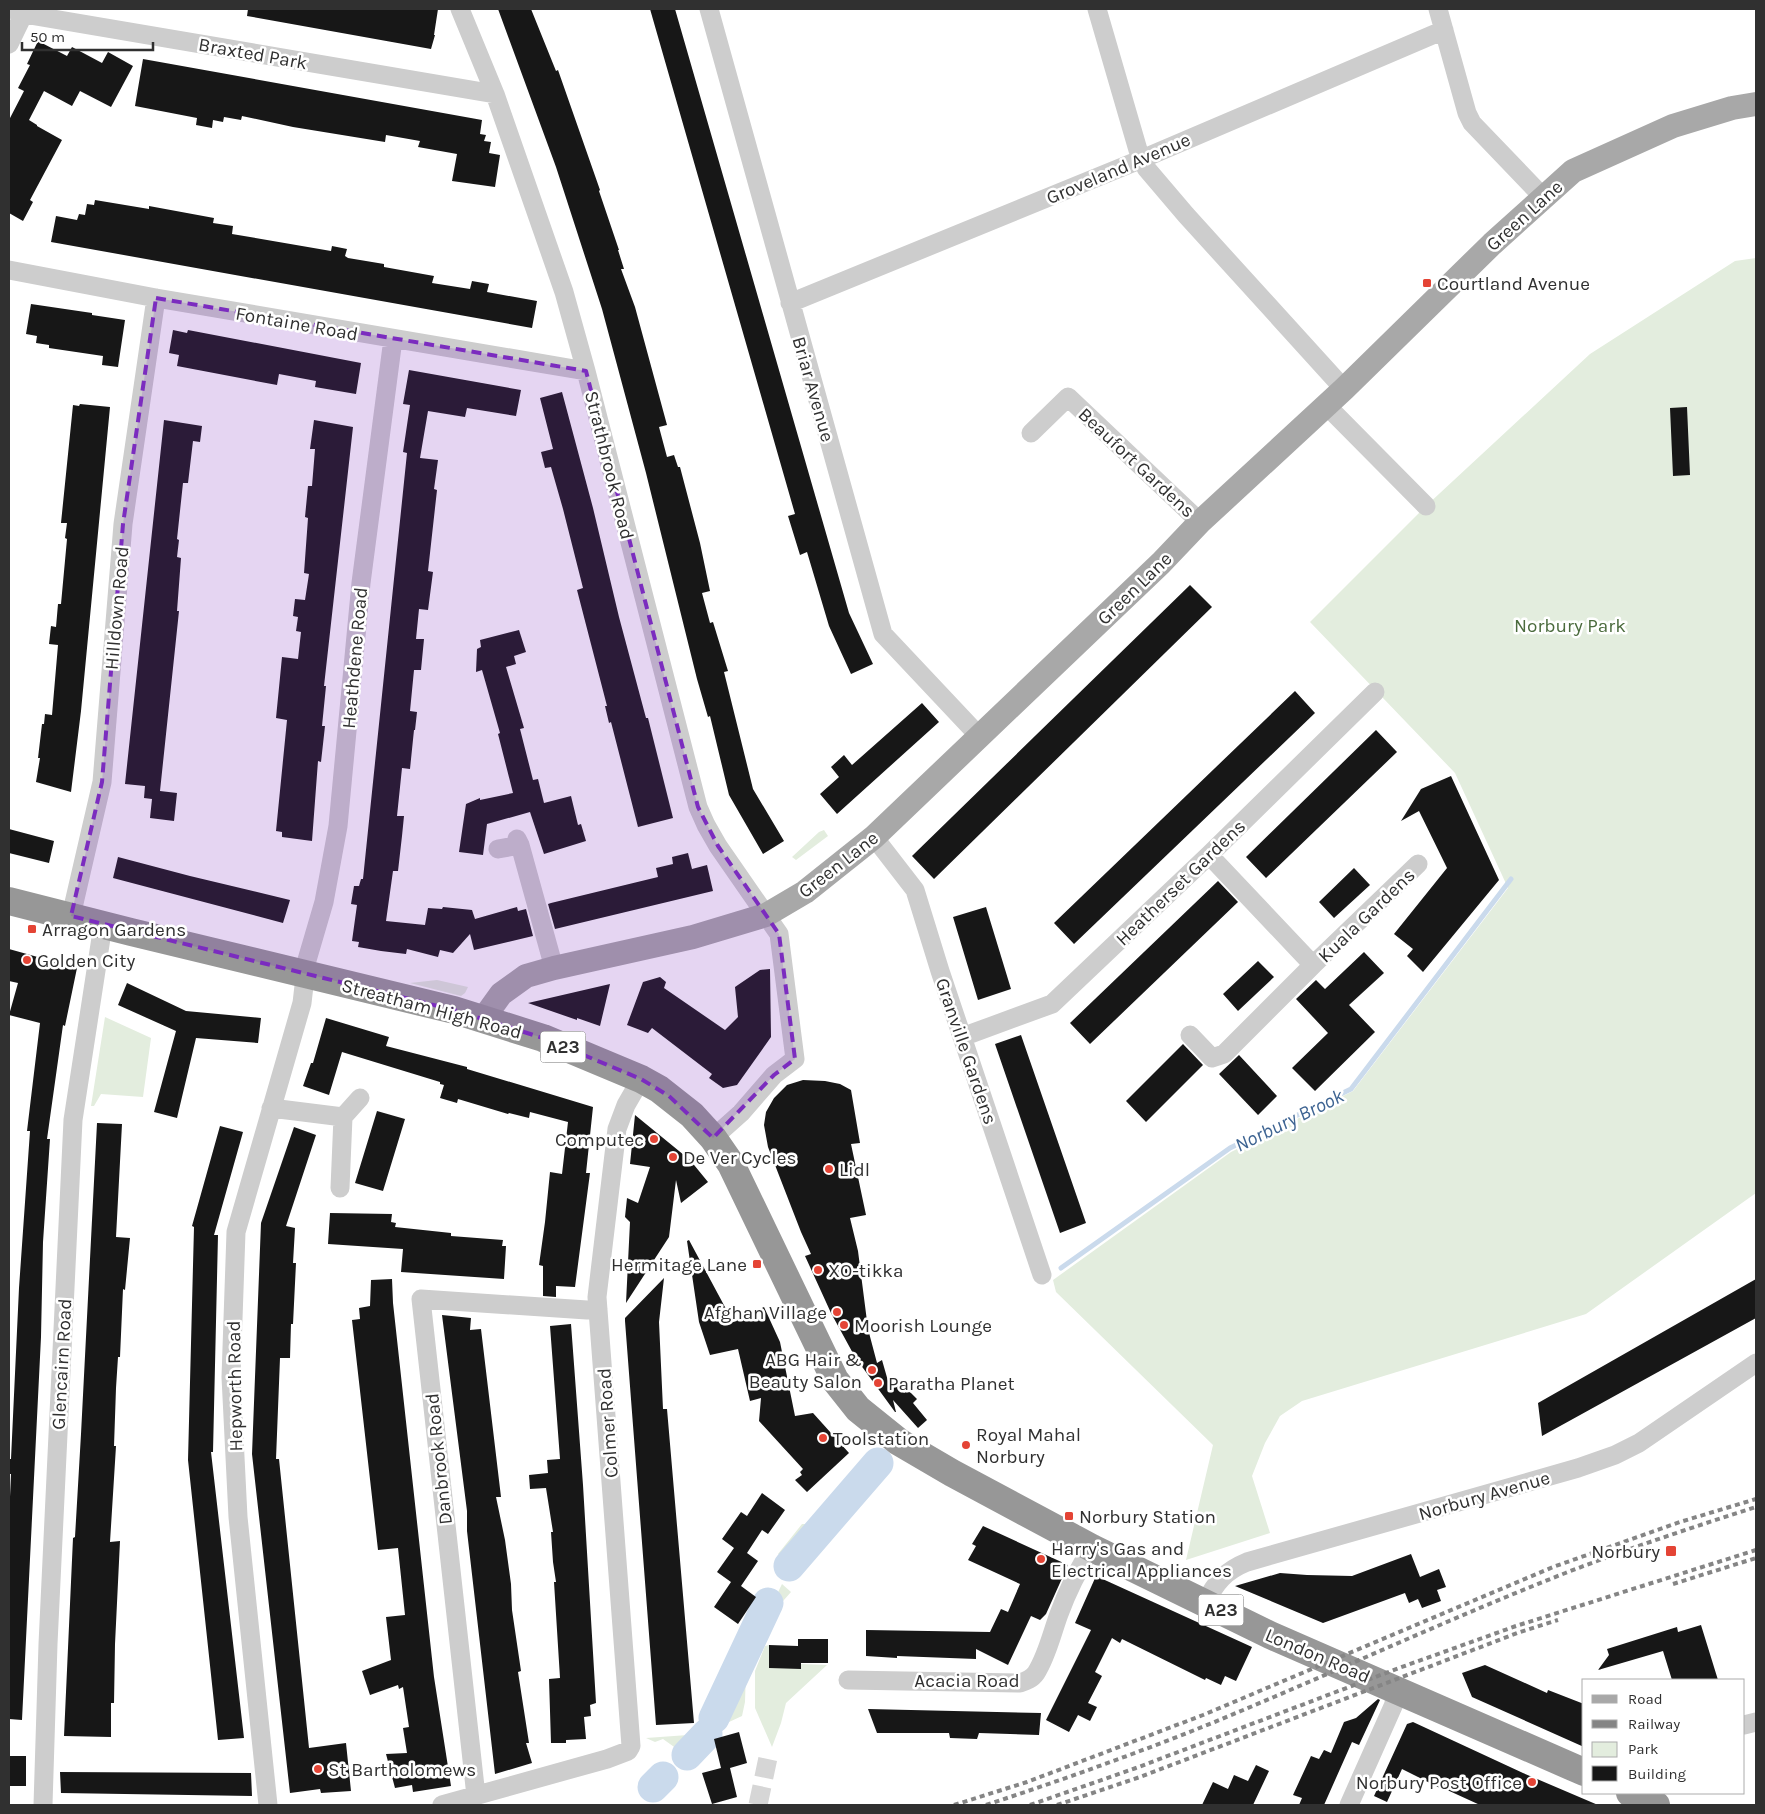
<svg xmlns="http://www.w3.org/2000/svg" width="1765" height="1814" viewBox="0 0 1765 1814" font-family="Karla,sans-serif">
	<rect width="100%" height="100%" fill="#fff"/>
	<path fill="#e3edde" d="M1756,258V1193L1586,1314L1302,1401L1280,1416L1265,1443L1252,1476L1270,1533L1186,1560L1213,1445L1056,1292L1053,1280L1231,1152L1353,1091L1508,888L1455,773L1310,622L1426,506L1590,354L1735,261Z
		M824,830L828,836L796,860L792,857L819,832Z
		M437,980L468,987L465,993L461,996L410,983Z
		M105,1017L151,1038L143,1097L101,1094L94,1106H91Z
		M802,1524H821L789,1563L778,1554Z
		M782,1584L791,1592L776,1609L746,1670L745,1702L742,1716L729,1722H717L740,1670Z
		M769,1645V1666L801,1664L827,1665L786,1703L781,1723L772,1747L755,1708V1671L765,1646Z
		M702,1734L684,1754L663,1739L655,1742L646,1738Z"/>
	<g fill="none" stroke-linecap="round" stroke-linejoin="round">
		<path stroke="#cadaec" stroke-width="5" d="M1061,1268L1230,1148L1351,1089L1511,879"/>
		<path stroke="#cadaec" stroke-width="31" d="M789,1566L878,1463
			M714,1718L768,1603
			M687,1755L707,1734
			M653,1787L663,1777"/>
	</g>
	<path fill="#171717" d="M248,9H438L434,35H435L431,49L247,16Z
		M498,9H531L556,71L558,70L600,190L599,191L619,250H618L624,269H621L635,307L667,425L659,427L667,457L674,455L678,467H680L700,543L710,591L702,593L710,623L713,622L728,671L724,672L753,789L784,841L763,854L729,795L710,716L708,717L697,679L646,473L602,309L556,167Z
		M650,9H675L849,613L873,664L851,674L829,626L807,552L800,555L788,516L795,514Z
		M38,41L67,56L72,47L102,63L108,52L133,66L111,107L80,91L72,106L44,91L29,120L37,125V126L62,140L30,200L33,202L23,221L9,213V120L24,91L18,88L30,65L27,64Z
		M143,59L482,120L480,134L486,135L484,141L491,142L489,153L500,155L495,187L452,181L457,154L418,147L420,141L386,135L385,142L293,127L242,116L241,120L224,117L223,122L213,120L212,128L196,125L197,118L135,106Z
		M95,200L149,209V206L214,218L213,223L233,226L232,234L331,251L332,246L347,249L345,256L348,258L384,264V267L434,276L432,283L470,289L472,281L489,284L487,292L537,301L532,328L51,242L56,216L77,220L79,214L85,215L87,204L94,205Z
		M31,304L92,313V315L125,320L118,367L102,365L103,356L49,348V345L36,343L37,336L26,334Z
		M173,330L187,333L188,330L361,363L356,394L315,387L316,381L279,374L277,385L177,366L179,355L169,353Z
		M409,370L521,390L516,416L467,408L465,417L428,411L420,458L438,460L434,489L437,490L428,571L433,572L428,610L419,609L416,639H424L421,670H414L410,711L417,712L415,730H414L410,769L402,768L397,816H404L402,836L398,871H393L386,921L425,925L428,908L442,909L443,907L472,910L475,919L517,907L518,911L526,909L533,936L474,950L470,934L453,953L440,950L438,957L407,949L406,954L381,951L358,947L359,942L352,941L357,905L351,904L354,886H359L361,879H363L407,453L403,452L410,405L403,404Z
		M562,392L593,508L619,617L646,718H648L673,818L638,827L611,722L609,723L605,706H607L577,590L583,588L563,509L551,467L545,468L541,452L553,449L540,398Z
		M80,404L110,407L81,711L71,792L36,782L40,758H38L42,724H44L45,714L52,715L58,645L49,644L51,626L56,627L58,604H61L67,539L65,538L67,523H61L73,405L79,406Z
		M1687,407L1690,475L1673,476L1670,408Z
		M164,420L202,426L200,442L193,441L188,483H183L177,539L179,540L177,557L181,558L177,611H179L160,791L177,793L174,821L150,818L152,799L144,798L145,786L125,784Z
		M314,420L353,427L324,686H326L322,726H325L321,762L318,761L312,841L282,837V832L276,831L287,720L276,718L282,657L298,659L301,632L296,631L298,617L293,616L295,599L305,600L309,574L304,573L308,518L305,517L308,486H312L315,449H310Z
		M1190,585L1212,607L934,879L912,856Z
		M519,630L526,652L514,656L516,664L506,667L524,728L520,729L533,780L538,779L544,803L571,796L578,825L581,824L586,841L544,854L530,812L487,824L483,855L459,852L466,804L480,798V800L513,793L498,734L500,733L482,670L476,672L477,649L481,647L480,640Z
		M1295,691L1315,713L1074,944L1054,923Z
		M922,703L939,722L837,814L820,794L839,777L831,767L844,755L852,765Z
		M1376,730L1397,752L1266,878L1246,857Z
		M1451,776L1499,880L1423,972L1407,956L1413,949L1394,934L1447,868L1419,811L1401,821L1421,789Z
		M9,829L54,841L49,863L9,853Z
		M688,853L692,869L707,865L713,891L555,929L548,904L551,903L658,877L656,868L673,864L672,857Z
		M118,857L190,876L290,900L283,923L113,878Z
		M1354,868L1370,885L1334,918L1319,902Z
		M1218,881L1238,902L1090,1044L1070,1023Z
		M986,907L1011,989L978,1000L953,917Z
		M9,949L77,968L65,1026L63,1025L47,1139H50L43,1242L41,1337L22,1720L9,1719V1519L11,1474H9V1459H11L19,1288L30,1131H27L40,1023L9,1015L18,983L9,981Z
		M1364,952L1384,973L1349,1005L1375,1032L1315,1091L1292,1068L1328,1033L1296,999L1316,980L1325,989Z
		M1258,961L1274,977L1238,1011L1223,994Z
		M770,969L771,1037L737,1085L723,1088L709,1078L712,1074L652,1028L648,1033L627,1025L643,982L660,977L666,982L664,988L725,1030L738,1017L735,987L760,970Z
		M127,983L186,1011L261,1018L258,1043L196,1038L177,1118L154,1112L176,1031L118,1005Z
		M610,984L600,1026L577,1018V1020L528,1003Z
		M326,1018L389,1037L386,1046L467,1067V1069L593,1107L586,1173H590L575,1287L556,1286V1297L543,1296V1266L539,1265L545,1222L550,1172L562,1174L568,1122L530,1112L529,1118L509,1113L508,1114L458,1099L457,1103L440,1098L444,1085L440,1084V1082L342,1052L329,1095L303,1086L311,1063H313Z
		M1021,1035L1086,1223L1060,1233L995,1044Z
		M1183,1044L1203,1065L1146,1122L1126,1101Z
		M1239,1055L1277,1096L1258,1115L1219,1074Z
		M803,1080L825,1081L840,1084L851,1090L860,1143L851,1144L866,1215L850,1218L858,1251L868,1329L877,1363L882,1360L890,1388L896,1383L904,1393L908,1390L917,1399L913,1403L927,1420L918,1428L893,1400L896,1412H895L855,1357L831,1313L805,1256L811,1254L801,1232L768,1147L764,1125L766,1112L774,1098L787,1085Z
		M377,1111L405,1119L383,1191L355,1183Z
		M635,1115L690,1160L708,1182L681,1203L676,1180L669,1237L626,1303L630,1222L625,1217L627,1198L638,1203L650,1167L630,1164Z
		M97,1123L122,1124L116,1237L130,1238L125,1290L123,1289L120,1357H118L116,1388L114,1446H116L110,1542L120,1541L115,1644L114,1703H111V1737L64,1736L73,1538L75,1537L81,1434Z
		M220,1126L243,1132L214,1235H218L213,1452H211L244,1738L218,1740L188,1460L194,1227L192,1226Z
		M294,1127L316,1135L286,1226L295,1228L293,1263H296L293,1324H291L290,1358H280L276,1459H279L309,1748L346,1743L351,1791L321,1793L320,1789L290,1793L252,1454L261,1223Z
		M330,1213L392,1214L391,1222L396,1223L395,1227L451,1233V1236L503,1240L502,1246H506L504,1279L401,1272L403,1249L328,1244Z
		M689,1240L733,1322L764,1307L780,1342L795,1416L813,1413L849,1453L807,1492L795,1480L802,1475L800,1472L803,1469L759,1421L761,1398L750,1401L738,1349L710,1355L699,1322L687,1241Z
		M664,1278L659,1322L663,1409H667L694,1723L656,1725L625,1321V1318Z
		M392,1279L393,1303L434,1677L451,1786L413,1792L412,1785L395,1788L386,1754L407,1753L403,1728L409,1727L403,1687L399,1689L398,1685L370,1695L362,1671L391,1660L386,1617L405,1615L398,1548L378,1550L352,1320L360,1319L359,1308L370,1306L371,1280Z
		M1756,1279V1318L1542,1436L1538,1403Z
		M442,1315L471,1318L470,1330L481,1329L501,1497H496L505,1540L511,1584L512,1610L521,1671L518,1672L529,1743H526L532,1763L495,1774L467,1531V1511Z
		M571,1324L583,1485L596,1703L590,1705L591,1716L584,1717L586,1739L566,1740V1743H551L549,1679L560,1678L554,1582H556L553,1562L551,1532H553L546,1488L530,1489L529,1475L548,1473L547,1460L560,1459L550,1326Z
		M762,1493L785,1510L768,1534L762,1530L747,1553L758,1561L741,1586L756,1597L738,1624L714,1607L731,1582L717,1572L734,1548L722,1539L741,1512L747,1516Z
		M983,1526L1068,1565L1046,1614L1040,1620L1031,1616L1008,1665L976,1649V1659L897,1656V1658L866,1656V1630L990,1632L1001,1609L1008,1612L1020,1584L968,1560L976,1546L972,1544Z
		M1411,1554L1420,1577L1439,1569L1446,1587L1437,1590L1441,1601L1422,1608L1418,1599L1409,1603L1405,1593L1323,1623L1235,1586L1280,1573L1307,1575L1352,1576Z
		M1096,1576L1252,1647L1236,1681L1225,1676L1221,1685L1206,1678L1205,1680L1122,1639L1120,1643L1112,1638L1095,1672L1102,1676L1088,1703L1097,1707L1090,1721L1078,1715L1069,1732L1046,1720L1091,1630L1075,1623Z
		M1701,1625L1718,1680H1672L1663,1651L1598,1670L1609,1655L1607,1649L1677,1627L1678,1632Z
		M798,1639H828V1663H801V1669L769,1668V1645L798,1646Z
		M1485,1665L1547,1693L1548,1690L1584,1704V1747L1472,1697L1462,1673Z
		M1378,1699L1380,1700L1359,1745L1352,1742L1324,1805H1299L1302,1798L1293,1795L1311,1756L1319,1759L1324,1750L1331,1753L1344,1722L1356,1718Z
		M868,1709L1041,1713L1039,1735L979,1733L977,1739L950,1738L949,1733H877Z
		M1413,1722L1523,1773L1598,1805H1480L1445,1789L1444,1790L1402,1769L1387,1802L1374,1796L1407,1724Z
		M739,1732L747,1763L730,1768L737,1797L712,1804L702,1773L721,1768L714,1739Z
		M9,1756H26V1786H9Z
		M1256,1765L1269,1771L1253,1805H1202L1213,1782L1228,1789L1234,1775L1248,1781Z
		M60,1772L251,1773L252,1796L61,1793Z"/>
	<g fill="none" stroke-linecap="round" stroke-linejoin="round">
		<path stroke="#d6d6d6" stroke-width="19" stroke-dasharray="19 9" stroke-linecap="butt" d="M758,1805L769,1753"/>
		<path stroke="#cdcdcd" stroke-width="19" d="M11,9L24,14L495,94
			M460,9L495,94L564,292L586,371L698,807L706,825L718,846L779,934L795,1059L774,1075L741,1113L713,1138
			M709,9L883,634L979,736
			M1097,9L1138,150L1146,168L1186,215L1344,389
			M1438,9L1467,113L1472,123L1543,197
			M9,44L26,9
			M9,270L156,298L586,371
			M790,303L1142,159L1444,30
			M1326,405L1426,506
			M1031,433L1068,397L1200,522
			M874,837L915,890L940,971L1042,1275
			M517,839L520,845L554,968
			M498,849L520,845
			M1209,855L1313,965L1418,864
			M71,916L102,782L123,524L156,298
			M1190,1035L1212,1058L1224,1054L1313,965
			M962,1037L1052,1004L1209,855L1375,692
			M271,1108L343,1117L340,1188
			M343,1117L360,1098
			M1205,1603C1216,1582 1225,1571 1247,1562L1578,1468L1615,1455L1639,1443L1756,1363
			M848,1680L1020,1683C1026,1681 1032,1679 1036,1673C1047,1656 1052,1633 1059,1614C1067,1592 1079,1568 1092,1548
			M1744,1725L1756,1722
			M476,1796L421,1299L587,1310L598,1309
			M43,1805L48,1644L73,1120L103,925
			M268,1805L238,1517L231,1377L236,1232L302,1003L307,960L324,902L338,826L361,583L393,339
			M442,1805L607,1759L628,1751L631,1746L597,1297L617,1129L626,1105L641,1079
			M1349,1805L1394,1704L1395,1689"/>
		<path stroke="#a8a8a8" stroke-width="24" d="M483,1019L501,994L526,976L554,968L693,937L766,915L805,892L874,837L1161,563L1200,522L1344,389L1492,244L1573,171L1673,126L1732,108L1756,104"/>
		<path stroke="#979797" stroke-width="28" d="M9,901L131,932L454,1010L543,1038L641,1079L659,1089L692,1115L713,1138L731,1164L835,1380L858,1409L899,1442L952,1473L1092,1548L1270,1635L1584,1772
			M1630,1793L1656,1805"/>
		<path stroke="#858585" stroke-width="4" stroke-dasharray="5 4" stroke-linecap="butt" d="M1673,1584L1756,1558
			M954,1805L1027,1782L1203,1715L1553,1567L1680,1522L1756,1499
			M986,1805C1062,1780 1138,1753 1212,1723C1331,1674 1448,1619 1568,1572C1630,1548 1693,1527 1756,1507
			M1030,1805L1136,1768L1399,1668L1516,1626L1756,1550
			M1057,1805L1140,1777L1520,1632L1558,1620"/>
	</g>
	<path fill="#7b2cbf" fill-opacity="0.2" stroke="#7b2cbf" stroke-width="4" stroke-dasharray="10 6" stroke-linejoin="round" d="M156,298L586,371L698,807L718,846L779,934L795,1059L774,1075L713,1138L669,1096L641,1079L543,1038L454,1010L71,916L102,782L123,524Z"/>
	<g fill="#e44435" stroke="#fff" stroke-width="2">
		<rect x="1422" y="278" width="10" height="10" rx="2.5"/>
		<rect x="27" y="924" width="10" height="10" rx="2.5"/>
		<circle cx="27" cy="960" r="5"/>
		<circle cx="654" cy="1139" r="5"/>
		<circle cx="673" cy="1157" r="5"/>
		<circle cx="829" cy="1169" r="5"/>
		<rect x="752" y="1259" width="10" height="10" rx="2.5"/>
		<circle cx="818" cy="1270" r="5"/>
		<circle cx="837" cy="1312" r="5"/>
		<circle cx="844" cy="1325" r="5"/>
		<circle cx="872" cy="1370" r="5"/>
		<circle cx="878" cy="1383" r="5"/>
		<circle cx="823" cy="1438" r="5"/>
		<circle cx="966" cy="1445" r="5"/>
		<rect x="1064" y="1511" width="10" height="10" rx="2.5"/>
		<rect x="1665" y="1545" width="12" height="12" rx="2.5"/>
		<circle cx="1041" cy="1559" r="5"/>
		<circle cx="318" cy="1769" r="5"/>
		<circle cx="1532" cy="1782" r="5"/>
	</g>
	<g text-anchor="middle" stroke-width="5" stroke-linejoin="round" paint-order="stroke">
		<g fill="#fff" stroke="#6e6e6e" stroke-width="1">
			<rect x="540.5" y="1031.5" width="45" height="31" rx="4"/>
			<rect x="1198.5" y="1594.5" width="45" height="31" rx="4"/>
		</g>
		<g font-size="18" font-weight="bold" fill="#303030">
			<text x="563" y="1053">A23</text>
			<text x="1221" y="1616">A23</text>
		</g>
		<g font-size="19" fill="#303030" stroke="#fff">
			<text transform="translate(253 53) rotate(10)" y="7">Braxted Park</text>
			<text transform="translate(1118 168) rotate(-23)" y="7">Groveland Avenue</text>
			<text transform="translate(1524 215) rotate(-42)" y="7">Green Lane</text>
			<text transform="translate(297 323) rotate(10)" y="7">Fontaine Road</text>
			<text transform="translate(814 389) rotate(74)" y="7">Briar Avenue</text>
			<text transform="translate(1137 462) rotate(43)" y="7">Beaufort Gardens</text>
			<text transform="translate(610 465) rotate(76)" y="7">Strathbrook Road</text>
			<text transform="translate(1134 588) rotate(-44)" y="7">Green Lane</text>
			<text transform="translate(116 608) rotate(-85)" y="7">Hilldown Road</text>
			<text transform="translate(354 658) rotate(-85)" y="7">Heathdene Road</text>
			<text transform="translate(838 864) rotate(-38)" y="7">Green Lane</text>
			<text transform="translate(1180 882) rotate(-44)" y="7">Heatherset Gardens</text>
			<text transform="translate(1366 915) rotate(-44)" y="7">Kuala Gardens</text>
			<text transform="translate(432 1008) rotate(15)" y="7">Streatham High Road</text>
			<text transform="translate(967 1051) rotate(71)" y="7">Granville Gardens</text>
			<text transform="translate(61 1364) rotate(-87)" y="7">Glencairn Road</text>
			<text transform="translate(234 1386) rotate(-91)" y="7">Hepworth Road</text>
			<text transform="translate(607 1423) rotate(-94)" y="7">Colmer Road</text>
			<text transform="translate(438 1459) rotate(-96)" y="7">Danbrook Road</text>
			<text transform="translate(1484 1495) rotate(-16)" y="7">Norbury Avenue</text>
			<text transform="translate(1318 1655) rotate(23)" y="7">London Road</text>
			<text x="967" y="1687">Acacia Road</text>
		</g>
		<g font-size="19" fill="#303030" stroke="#fff" text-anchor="start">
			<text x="1437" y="290">Courtland Avenue</text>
			<text x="42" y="936">Arragon Gardens</text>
			<text x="37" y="967">Golden City</text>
			<text x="644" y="1146" text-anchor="end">Computec</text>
			<text x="683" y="1164">De Ver Cycles</text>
			<text x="839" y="1176">Lidl</text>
			<text x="747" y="1271" text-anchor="end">Hermitage Lane</text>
			<text x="828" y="1277">XO-tikka</text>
			<text x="827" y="1319" text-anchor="end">Afghan Village</text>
			<text x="854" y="1332">Moorish Lounge</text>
			<text x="862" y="1366" text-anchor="end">ABG Hair &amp;<tspan x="862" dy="22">Beauty Salon</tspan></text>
			<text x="888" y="1390">Paratha Planet</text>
			<text x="976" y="1441">Royal Mahal<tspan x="976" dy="22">Norbury</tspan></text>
			<text x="833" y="1445">Toolstation</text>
			<text x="1079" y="1523">Norbury Station</text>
			<text x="1051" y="1555">Harry's Gas and<tspan x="1051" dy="22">Electrical Appliances</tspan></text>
			<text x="1660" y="1558" text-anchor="end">Norbury</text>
			<text x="328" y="1776">St Bartholomews</text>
			<text x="1522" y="1789" text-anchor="end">Norbury Post Office</text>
		</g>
		<g font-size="19" fill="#4b6b3d" stroke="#fff">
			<text x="1570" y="632">Norbury Park</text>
		</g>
		<g font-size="20" font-style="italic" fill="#3e6492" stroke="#fff">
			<text transform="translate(1289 1120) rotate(-26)" y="7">Norbury Brook</text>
		</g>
	</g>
	<rect width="1765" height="1814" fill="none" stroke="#303030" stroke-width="20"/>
	<rect x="1582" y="1679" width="162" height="115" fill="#ffffff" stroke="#acacac"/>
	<rect x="1592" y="1695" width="25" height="8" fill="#a8a8a8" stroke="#acacac"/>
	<text x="1628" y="1704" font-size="15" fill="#303030">Road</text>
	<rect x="1592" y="1720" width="25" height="8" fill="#858585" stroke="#acacac"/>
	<text x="1628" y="1729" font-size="15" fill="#303030">Railway</text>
	<rect x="1592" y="1742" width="25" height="15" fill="#e3edde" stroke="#acacac"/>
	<text x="1628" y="1754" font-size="15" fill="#303030">Park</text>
	<rect x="1592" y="1766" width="25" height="15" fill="#171717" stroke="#acacac"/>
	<text x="1628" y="1779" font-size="15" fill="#303030">Building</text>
	<path d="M22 42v8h131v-8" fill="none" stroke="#303030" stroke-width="2.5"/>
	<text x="30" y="42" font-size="15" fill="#303030" stroke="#ffffff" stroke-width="4" paint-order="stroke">50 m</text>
</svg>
